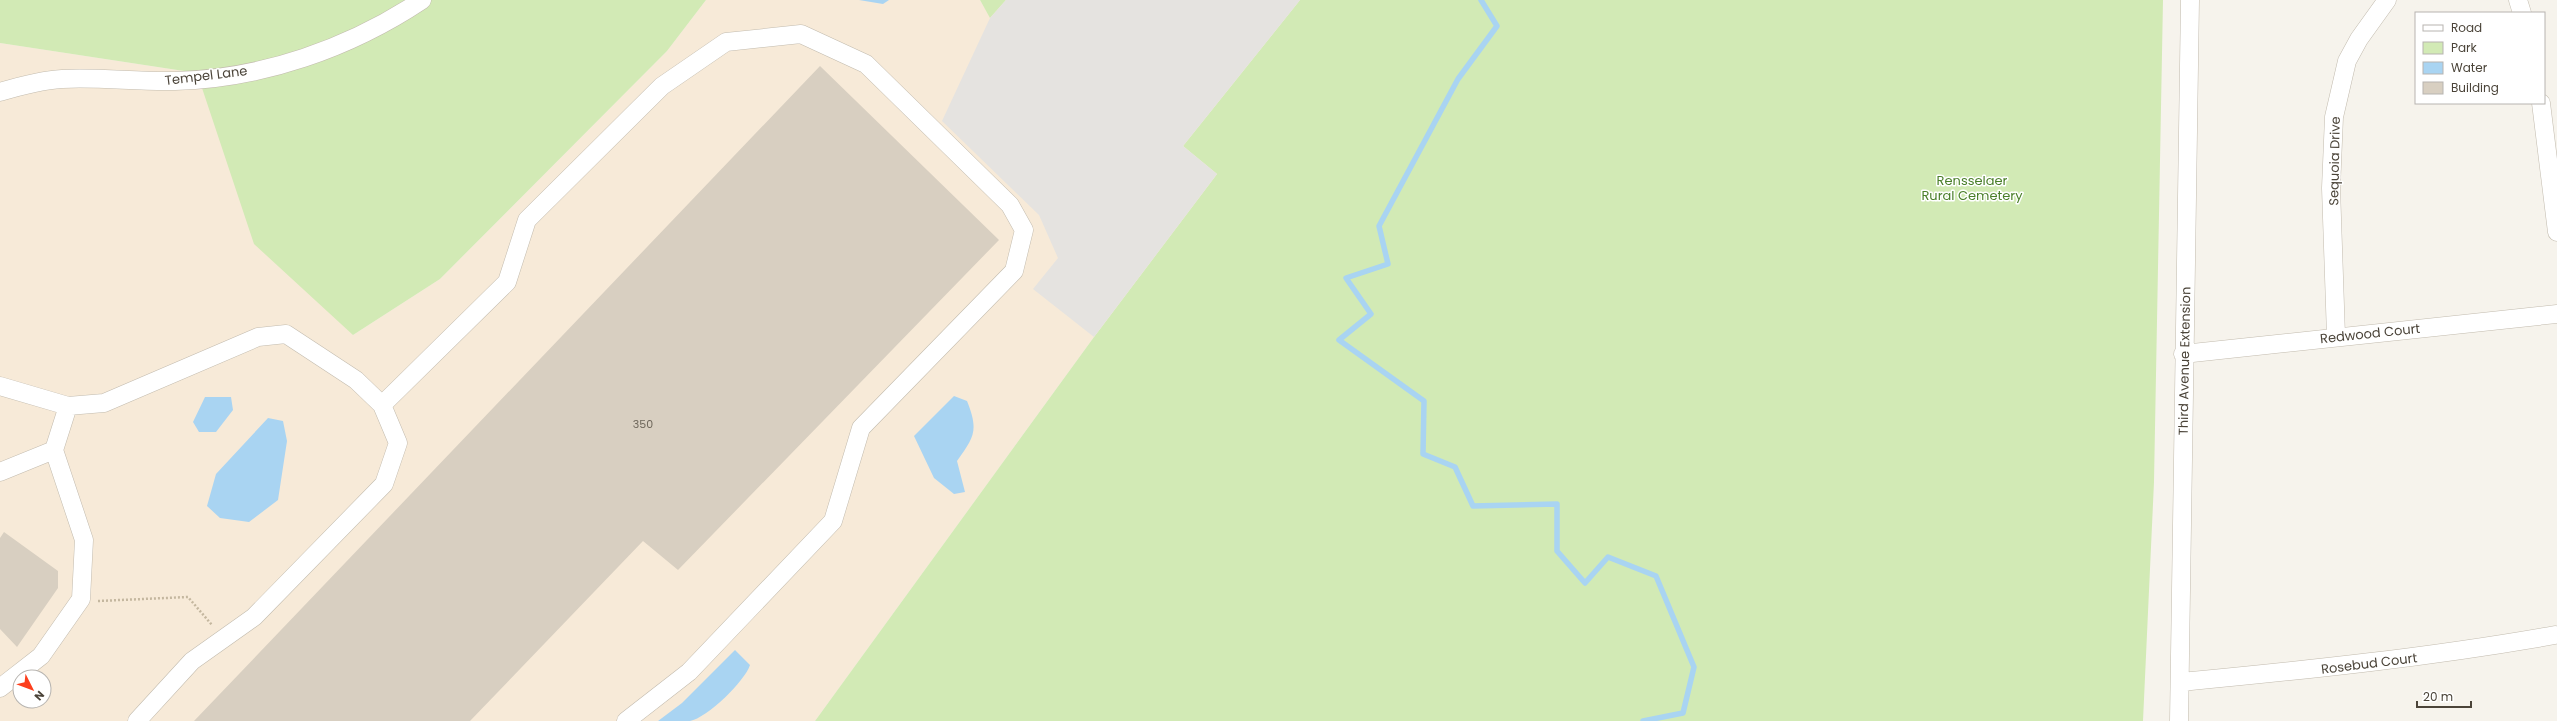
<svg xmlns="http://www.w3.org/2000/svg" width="2557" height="721" viewBox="0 0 2557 721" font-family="Poppins,sans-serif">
	<rect width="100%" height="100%" fill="#f6f3ec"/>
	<path fill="#f7ead8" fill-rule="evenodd" d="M706,0H980L990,17L1006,0H1300L1183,146L1217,174L1094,337L815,721H0V43L197,73L353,335L440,279L667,51ZM20,677H44V701H20Z"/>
	<path fill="#d2eab5" d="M0,0H706L667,51L440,279L353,335L254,244L197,73L0,43Z
		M980,0H1006L990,18Z
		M1300,0H2163L2154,482L2143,721H815L1094,337L1217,174L1183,146Z"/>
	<path fill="#e5e3e0" d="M1006,0H1300L1183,146L1217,174L1094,337L1033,289L1058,258L1039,215L942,121L990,18Z"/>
	<path fill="#a9d4f2" d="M859,0H889L883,4Z
		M954,396L967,401C979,431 974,437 957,461L965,492L954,494L934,478L914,436Z
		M205,397H231L233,410L216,432H199L193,422Z
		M268,418L283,421L287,441L278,500L249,522L220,518L207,506L216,474Z
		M735,650L750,665C745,681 707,718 690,721C680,721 668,721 658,721L682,703Z"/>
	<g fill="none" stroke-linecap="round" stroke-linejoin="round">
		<path stroke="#a9d4f2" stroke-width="5.5" d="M1481,0L1497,26L1458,79L1379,226L1388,264L1346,278L1371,314L1339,340L1424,401L1423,454L1455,467L1473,506L1557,504V551L1585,583L1608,557L1656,576L1694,667L1683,713L1643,721"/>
	</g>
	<path fill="#d8cfc1" d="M820,66L999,240L678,570L643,541L470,721H194Z
		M4,532L58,571V588L17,647L0,629V538Z"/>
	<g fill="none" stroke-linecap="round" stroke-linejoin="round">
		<defs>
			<path id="minor" d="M2518,0L2522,13
				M0,92C20,86 42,80 62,79C100,77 137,82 175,81C262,79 350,48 422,0
				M2541,103L2557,232
				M2336,336L2331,188L2334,117L2347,61L2359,39L2387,0
				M2183,354L2557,314
				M0,386L68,406L104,403L258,337L286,334L356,380L382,405L398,443L384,484L254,617L192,661L137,721
				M382,405L507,282L527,220L662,86L726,42L801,34L866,64L1010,205L1024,230L1014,271L861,428L833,521L689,672L626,721
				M0,472L54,450L68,406
				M2181,682C2307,670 2431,657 2555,635
				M0,688L41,656L81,599L84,540L54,450
				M2179,721L2190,0"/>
		</defs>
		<use href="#minor" stroke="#c2bbae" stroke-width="19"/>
		<path stroke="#c4b79f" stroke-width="2.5" stroke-dasharray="2 2" stroke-linecap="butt" d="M98,601L188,597L212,625"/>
		<use href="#minor" stroke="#fff" stroke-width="18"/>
	</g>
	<g text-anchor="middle" stroke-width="3" stroke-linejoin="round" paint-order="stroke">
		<g font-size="11" fill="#6e675b">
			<text x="643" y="428">350</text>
		</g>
		<g font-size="13" fill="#4b4439" stroke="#fff">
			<text transform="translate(206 75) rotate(-7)" y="5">Tempel Lane</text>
			<text transform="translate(2334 161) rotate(-89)" y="5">Sequoia Drive</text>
			<text transform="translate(2370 333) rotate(-6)" y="5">Redwood Court</text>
			<text transform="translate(2184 361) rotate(-89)" y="5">Third Avenue Extension</text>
			<text transform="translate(2369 663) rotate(-7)" y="5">Rosebud Court</text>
		</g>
		<g font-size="13" fill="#4a7f2a" stroke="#fff">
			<text x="1972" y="185">Rensselaer<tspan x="1972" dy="15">Rural Cemetery</tspan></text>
		</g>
	</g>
	<rect x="2415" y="12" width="130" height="92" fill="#ffffff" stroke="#b7b4b0"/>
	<rect x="2423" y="25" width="20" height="6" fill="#ffffff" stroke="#b7b4b0"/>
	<text x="2451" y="32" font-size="12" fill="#4b4439">Road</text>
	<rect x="2423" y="42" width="20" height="12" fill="#d2eab5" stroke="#b7b4b0"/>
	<text x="2451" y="52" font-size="12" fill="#4b4439">Park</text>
	<rect x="2423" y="62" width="20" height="12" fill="#a9d4f2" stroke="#b7b4b0"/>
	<text x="2451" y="72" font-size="12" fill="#4b4439">Water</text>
	<rect x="2423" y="82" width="20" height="12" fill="#d8cfc1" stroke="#b7b4b0"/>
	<text x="2451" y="92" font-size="12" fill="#4b4439">Building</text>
	<g transform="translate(32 689) rotate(132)"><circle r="19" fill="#ffffff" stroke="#b7b4b0"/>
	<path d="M0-3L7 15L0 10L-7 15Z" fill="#fc3f1d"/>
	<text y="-6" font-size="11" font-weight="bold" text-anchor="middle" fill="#4b4439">N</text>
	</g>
	<path d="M2417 701v6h54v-6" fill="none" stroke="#4b4439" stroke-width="2"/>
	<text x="2423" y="701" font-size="12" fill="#4b4439" stroke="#ffffff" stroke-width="3" paint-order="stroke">20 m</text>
</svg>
